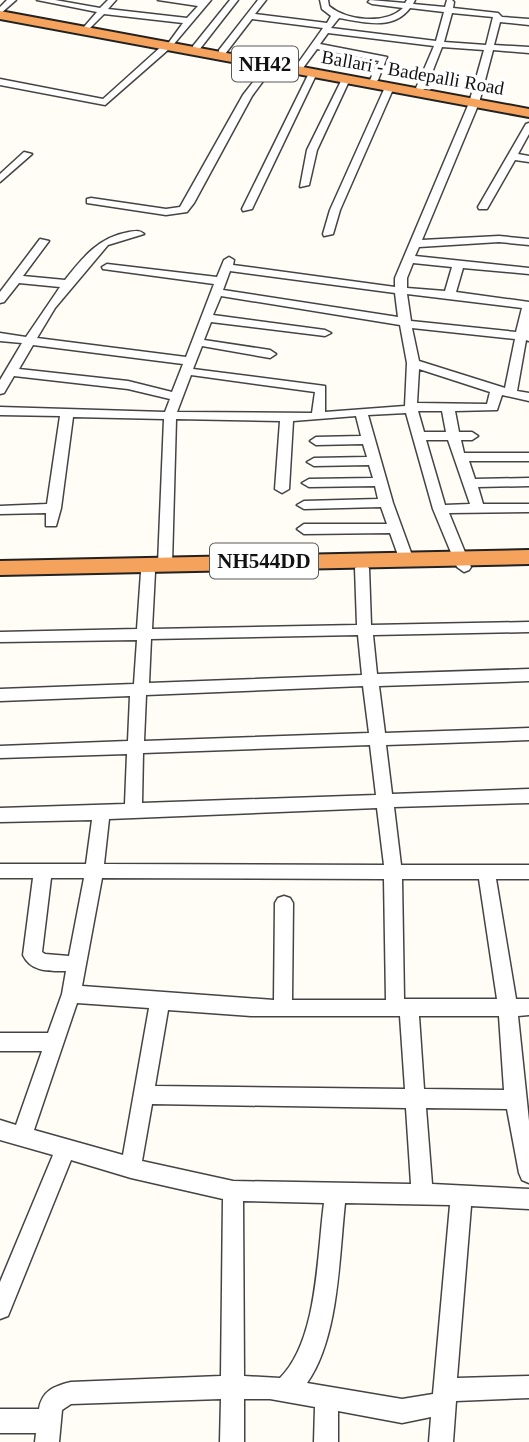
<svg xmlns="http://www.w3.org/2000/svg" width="529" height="1442" viewBox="0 0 529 1442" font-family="Georgia,serif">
	<rect width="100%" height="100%" fill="#fffdf5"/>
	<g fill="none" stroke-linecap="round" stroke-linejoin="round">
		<defs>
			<path id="minor" d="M7,0H16L0,14V7Z
				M37,0H55L100,8L108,0H116L108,9L187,18L198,6L158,0H211L173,45H169V49L105,105L0,85V79L103,99L163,45H167L183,23L104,14L88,30L84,27L97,12Z
				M230,0H238L199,50H193V46Z
				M258,0H266L255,14L327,23L331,16L322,9L320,0H328L329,6C347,21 385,25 403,8L372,4L368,2L370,0L405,3L407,0H415L413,4L445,7L447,0H452L454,2L453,8L498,13L502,17L529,19V25L500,22L494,45L529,47V53L493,50L479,103L422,240L499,236L529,239V245L499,242L419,247L415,256L529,268V274L463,268L456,292L529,302V341L526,340L517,391L529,393V401L502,395L497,410L455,411L459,432H472L478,436L472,440H461L464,453H529V461H469L475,479L529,478V486L478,487L483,504H529V512L449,513L471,567L469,570L464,572L457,567L433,509L406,413L368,415L393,503L413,558L406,563L399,558L390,533L304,534L297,529L304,524H387L381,507L304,509L297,505L304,501L378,499L375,486L309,487L302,483L309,479L373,478L369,465L314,466L307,462L314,458L367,457L363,444L316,445L310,441L316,437L361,436L356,416L293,421L289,489L282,493L275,489L280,421L176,419L172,564L165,569L158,564L164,419L73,417L61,508L56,526H46V513L0,514V506L47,504L60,416L0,415V407L165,412L170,399L128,389L14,376L4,393L0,394V380L22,343L0,341V333L26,337L60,287L19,283L4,302L0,303V292L40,239L49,241L23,276L65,280C83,257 99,237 129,232C136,231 139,230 144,234L108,245L55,308L37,338L186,357L214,284L103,269L102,267L107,264L217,277L224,260L229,257L234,260L233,265L395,287V278L469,103L484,50L442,47L426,88L421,91L416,88L434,46L328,33L320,44L387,57L378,80L374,83L370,80L379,61L317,49L303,68H297L296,66L323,28L252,19L225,54H219V50ZM410,8L444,12L436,41L331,28L339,18C363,22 393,31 410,8ZM452,13L493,17L486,45L444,42ZM413,263L452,267L445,291L407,288V278ZM230,271L395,293L398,317L223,290ZM407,294L522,308L516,332L411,321ZM221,296L400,325L407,363L405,406L325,412V386L193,369L202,346L270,358L276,354L270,350L204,340L211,322L325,336L331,333L325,330L213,315ZM412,328L515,339L505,388L419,361ZM33,345L183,364L172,392L128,381L19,369ZM419,369L490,392L487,404L417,403ZM191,375L315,392L312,413L177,412ZM418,411H442L446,432H424ZM426,440H448L470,504L445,505Z
				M268,63L275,65L252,96L194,203L187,212L166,215L87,203V199L91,198L166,209L180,207L243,95Z
				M313,70L317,73L252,209L243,211L242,209L309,73Z
				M343,77L350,79L317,150L309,185L300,187L307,150Z
				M386,85L394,87L340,210L333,234L324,236L323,234L330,210Z
				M529,123V134L518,154L529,156V162L515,160L487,209H479L478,207L526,124Z
				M24,152L32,154L0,182V174Z
				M362,563L369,568L371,625L529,622V632L373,635L377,674L529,669V681L379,686L385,733L529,728V740L386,745L392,794L529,789V803L394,807L401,865H529V879H496L516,999H529V1015L518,1016L529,1121V1183L522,1180L519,1173L507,1109L426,1108L432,1184L529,1189V1209L471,1206L457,1378L529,1376V1398L456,1401L453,1442H429L431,1417L402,1423L338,1411V1442H314L315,1407L270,1399H244V1442H220L221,1399L71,1404L62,1410L59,1442H35L36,1433H0V1409H39C42,1391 54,1386 71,1382L221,1376L223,1199L131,1178L71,1160L8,1316L0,1319V1282L53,1155L0,1140V1120L16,1125L42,1051H0V1033H48L62,994L66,971C49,971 31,972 23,955L33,878H0V864H86L92,820L0,822V808L125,804L127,754L0,758V746L128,741L130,696L0,701V689L134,684L137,640L0,642V632L137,629L141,572L148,567L155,572L152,629L357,625L355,568ZM358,635L362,675L149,683L151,639ZM363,686L369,733L144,741L146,695ZM370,745L376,795L142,803L143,753ZM377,808L384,865L104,864L109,819ZM51,878H84L69,956L45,954L42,952ZM102,878L384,879L386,1000H292L293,903L290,898L284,896L278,898L275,903L274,1000L82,986ZM402,879H479L497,999H404ZM77,1003L149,1008L123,1155L34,1130ZM168,1010L251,1016H400L405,1089L155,1086ZM419,1016H499L504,1090L424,1089ZM152,1104L406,1108L411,1184L233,1181L142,1161ZM243,1201L324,1203C317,1255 318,1340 280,1378L244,1376ZM345,1203L450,1205L433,1394L402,1399L307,1383C339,1338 339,1257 345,1203Z"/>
			<path id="highway" d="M0,11L529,109V117L0,19Z
				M529,550V564L0,575V561Z"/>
		</defs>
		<use href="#minor" stroke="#444" stroke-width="3"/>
		<use href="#highway" stroke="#222" stroke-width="4"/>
		<use href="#minor" fill="#fff" fill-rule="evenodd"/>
		<use href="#highway" fill="#f5a25d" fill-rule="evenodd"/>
	</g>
	<g text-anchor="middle" stroke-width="7" stroke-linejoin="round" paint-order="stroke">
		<g font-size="19" fill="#111" stroke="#fff">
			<text transform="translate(413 72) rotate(10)" y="7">Ballari - Badepalli Road</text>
		</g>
		<g fill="#fff" stroke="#585858" stroke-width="2">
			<rect x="232" y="46.5" width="66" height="35" rx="5"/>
			<rect x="210" y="543.5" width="108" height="35" rx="5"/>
		</g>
		<g font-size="21" font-weight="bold" fill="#111">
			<text x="265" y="71">NH42</text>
			<text x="264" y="568">NH544DD</text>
		</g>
	</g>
</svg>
